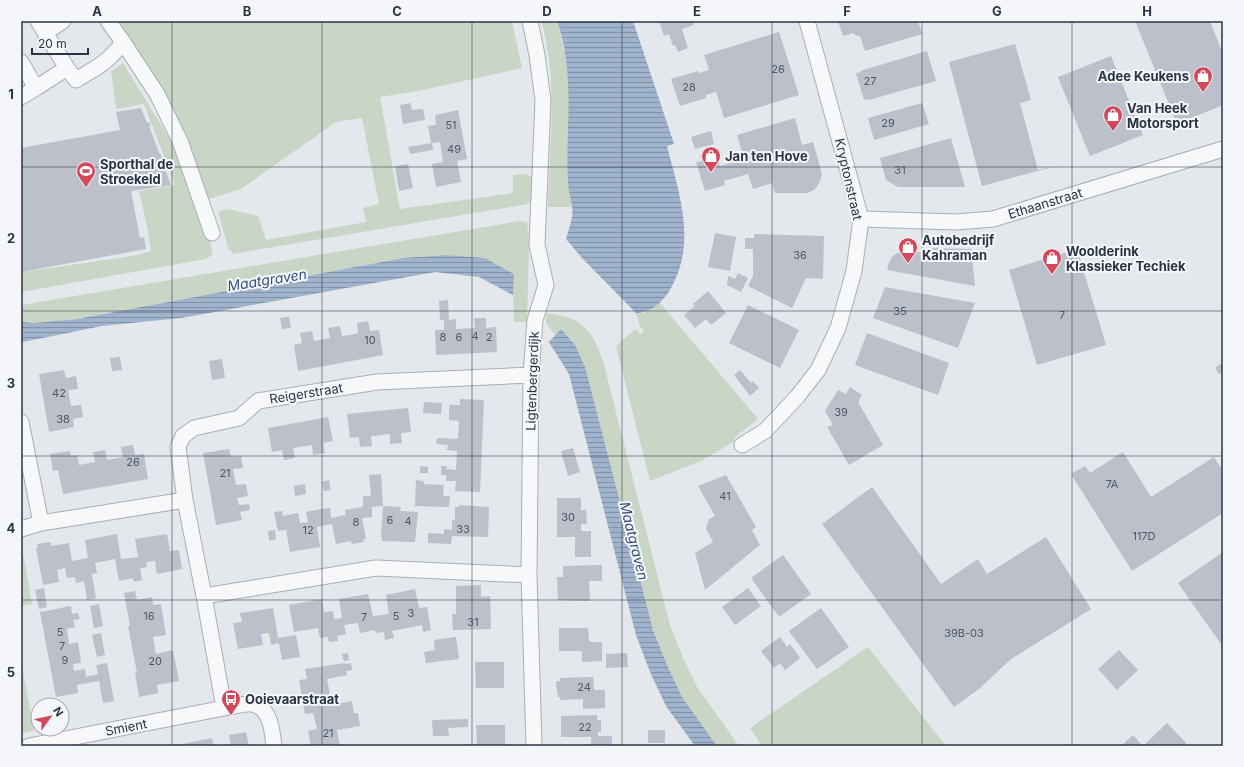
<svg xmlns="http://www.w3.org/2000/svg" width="1244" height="767" viewBox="0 0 1244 767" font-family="Inter,sans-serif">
	<defs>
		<pattern id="water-rules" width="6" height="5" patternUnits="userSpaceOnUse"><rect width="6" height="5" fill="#9fb4cc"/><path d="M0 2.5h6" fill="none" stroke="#8293a7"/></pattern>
	</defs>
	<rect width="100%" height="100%" fill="#e4e7ec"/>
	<path fill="#c9d6c5" d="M118,21H512L522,68L418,91L380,97L400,209L513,193V175L526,174L534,178L533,198L528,204L232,254L231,249L229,250L218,212L227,209L258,216L266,240L366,222L363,208L379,204L362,118L336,122L241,189L209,199L186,139L168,102Z
		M541,21H557L568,67L569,89L568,183L573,207H548C549,147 559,80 541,21Z
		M123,63L177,151L206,227L212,250V255L206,259L21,292V272L133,256L151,251L148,231L139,191L175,185L144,104L116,109L111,71Z
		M520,221L527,222L529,243L527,322H514L513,295L514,274L485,258L446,255L403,258L77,319L33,323H21V305Z
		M660,303L758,419L734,438L735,441L703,460L650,481L616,346L635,329L641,334L644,331L640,326L636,313H644Z
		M546,313C582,318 591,327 603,361L670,625L683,658L697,687L739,746H717L682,697L667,665L653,630L562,329L555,335L546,323Z
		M21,542L32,604L21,606Z
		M868,647L946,746H762L750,728Z
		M21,661L34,731L21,733Z"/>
	<path fill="url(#water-rules)" d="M557,21H633L674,144L667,146C680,197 698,245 668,293C660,304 650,313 636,313L582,258L566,239C569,228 574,217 572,206C571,198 568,190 568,182C565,125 576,77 557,21Z
		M446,255L485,258L514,274L513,295L479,277L435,272L181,318L102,326L23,342L21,341V323L22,322L33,323L77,319L403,258Z
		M561,329L575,345L585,367L653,630L667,665L682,697L717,746H695L666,706L650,672L636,635L569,374L549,342Z"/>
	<path fill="#bbc0ca" d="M659,21H692L694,25L682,29L688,48L678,52L675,45L673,46L669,34L664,36Z
		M838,21H918L922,34L865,51L860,36L855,35L854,33L843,36Z
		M1135,21H1210L1223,54V105L1177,124Z
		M779,32L799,95L724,118L716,92L706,95V98L680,106L671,79L698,71L699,73L709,70L704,55Z
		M1015,44L1031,100L1020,103L1038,170L1049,167V168L982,186L949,62Z
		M927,51L936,81L869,100V99L864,100L856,73L861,72L860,71Z
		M1111,56L1143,135L1090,156L1058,77Z
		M410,103L412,110L423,109L425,120L403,124L400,105Z
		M922,103L929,124L874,140L868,118Z
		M141,108L147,123L149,122L151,125L149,126L160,155L161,154L163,160L162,161L171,185L131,191L140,238L144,237L146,249L21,272V148L120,130L116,112Z
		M458,110L467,159L457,161L461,182L436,187L432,164L443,162L440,142L431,143L428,126L436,125L435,115Z
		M795,118L802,145L813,142L822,174L820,182L815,189L808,193H775L772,183L753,189L748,174L724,181L725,185L705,191L696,162L702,161L700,156L713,152L714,157L717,156L720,166L744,159L737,135Z
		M711,131L714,144L695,149L691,137Z
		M951,138L965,187H898L886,180L880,158Z
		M432,143L433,150L410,154L408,147Z
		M408,164L413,188L399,191L395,166Z
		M715,233L736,237L730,271L708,267Z
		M754,234L824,236L823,279L806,278L792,308L748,286L753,276V249H745V238H754Z
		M928,248L971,249L975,286L887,270L889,263L892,257L897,253L904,252H928Z
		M1077,249L1106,345L1037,365L1009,270Z
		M738,273L748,278L741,292L727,285L728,276L735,279Z
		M885,287L975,303L958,348L873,318Z
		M708,291L726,313L711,325L706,319L695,328L684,315L695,306L693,304Z
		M448,300L449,320L456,319V329L475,328L474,318H486V328L496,327L497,352L436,355L435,330H444V320H440L439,301Z
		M748,305L799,330L780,368L729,343Z
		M289,317L291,328L282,329L280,318Z
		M368,321L370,331L379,330L383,355L298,371L294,345L302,343L300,333L312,331L314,341L330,338L328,328L340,326L342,336L350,335L358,333L357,323Z
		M867,333L949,363L938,395L855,365Z
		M120,357L122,370L112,371L110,358Z
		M222,359L225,378L212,380L209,361Z
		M1222,363L1223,371L1219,374L1215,368Z
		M64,370L66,378L76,376L78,389L68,390L71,406L81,405L83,417L73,419L74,427L49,432L39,374Z
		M740,370L751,383L753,381L759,388L750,396L734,375Z
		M850,387L862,395L858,402L883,445L849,465L827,427L833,425L825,411L838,390L846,394Z
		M460,399L484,400L480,492L455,491L456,481H446V475H441V466H447L446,469L456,470L457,451L447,450L448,445L436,444L437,438L458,439L459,421L449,420V409L450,405H460Z
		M424,402L442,403L441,414L423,413Z
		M408,408L411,432L401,433L402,443L390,444V434L371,436L372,446L360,447L359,437L350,438L347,414Z
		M328,417L333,441L323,443L325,453L313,455L312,445L293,448L295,458L284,460L282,450L272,452L268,428Z
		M133,445L135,455L144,454L148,479L63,494L58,470L53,471L50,454L70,451L71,456L77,455L79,465L95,462L93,452L105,450L107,460L123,457L121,447Z
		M573,448L580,472L568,476L561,451Z
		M229,449L231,457L241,456L243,468L233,469L236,485L246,484L248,496L237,498L239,505L249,504L250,510L240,512L242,520L216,525L203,453Z
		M1123,452L1151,497L1214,457L1223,471V513L1132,571L1071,474L1085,466L1090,473Z
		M420,466L428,467V473H420Z
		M381,474L383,506L401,507L400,511L418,512L415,542L382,541V537H381L383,506L372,507V517L362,518L366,539H363L364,542L352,544L351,541L336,544L332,524L317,527L320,547L290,552L286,530L278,531L274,512L282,511L283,516L298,513L300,523L308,522L306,512L321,509L330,508L331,518L346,515L345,510L363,507V496H371L369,475Z
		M726,475L756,527L752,530L760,545L705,590L695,553L713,542L706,529L709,519L715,516L698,486Z
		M329,480L331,490L324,491L322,482Z
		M416,480L423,481L426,487V484L444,485L443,496H450L449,507L415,506Z
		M305,484L306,494L295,496L294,486Z
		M872,487L941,584L978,559L987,574L1046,537L1091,609L1011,659L979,689L954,707L822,524Z
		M557,498H581V510H586L587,524H581V531H591V557H575V537H557Z
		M459,505L489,507L488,537L452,536L451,544L428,543V533L444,534V529L452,530V520H455V507H459Z
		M275,530L276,539L269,541L268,531Z
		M117,534L121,559L138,557L135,539L167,534L170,551L179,550L182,569L157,574L155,561L146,562L147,567L140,568L142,580L134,582L133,578L119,581L115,559L95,563L97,573L92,574L96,598L87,600L84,581L76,583L75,577L67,578L65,568L57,570L59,582L43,585L36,548H38L37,544L51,542V546L69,543L72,561L88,558L85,540Z
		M1223,552V647L1178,583Z
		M783,555L811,594L779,617L751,578Z
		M602,565V581H589L590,601L558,600L557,577H563V566Z
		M481,585V597L490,596L491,629L453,630L452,614H456V586Z
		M44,588L47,607L39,609L35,590Z
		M748,588L761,606L735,625L722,607Z
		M415,589L419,608L427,607L431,630L423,632L422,625L392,631L394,638L385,640L384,632L375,633V630L360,633L358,623L344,625L346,634L337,636L338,641L329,642L328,637L320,638L318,628L294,632L289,605L322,599L324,612L333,611L334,619L342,618L339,599L368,594L373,616L389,614L386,595Z
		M135,591L137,600L152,597L153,605L161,604L166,635L153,637L156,654L173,650L179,681L157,685L158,693L139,697L135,673H137L128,626H130L124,593Z
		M99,604L103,626L94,628L90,606Z
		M71,606L72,614L78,613L80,619L73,620L75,627L67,629L69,644L78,642L80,655L81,663L73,664L74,671L85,669L86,677L98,674L96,665L107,663L114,701L103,703L99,681L77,685L78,693L56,697L40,612Z
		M273,608L278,638L296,635L300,657L282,660L279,643L271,645L269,633L261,634L263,645L238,649L233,623L242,622L240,613Z
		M821,608L849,647L817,669L789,631Z
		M559,628H588L589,640L591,642H602V661L582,662V651H559Z
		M101,633L105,655L97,657L92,635Z
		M456,637L459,659L426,663L424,652L435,650L434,640Z
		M780,637L787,647L790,644L800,658L785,670L780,663L774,668L761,651Z
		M1119,650L1138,670L1117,690L1098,669Z
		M348,653L349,660L344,661L342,654Z
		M627,653L628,667L606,668V654Z
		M475,662H504V688H476Z
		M345,663V664L351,663L352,670L346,671L347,675L327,679L332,705L352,701L354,713H358L360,726L337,730L340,746H311L308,731L317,729L313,713L305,714L299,680L307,679L305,669Z
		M593,677L594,690H605V708L583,709V699L560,700V697H558L556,683L557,681H560V678Z
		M597,715V720H601V732H598V736H612V746H591V737H561V716Z
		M468,719V727L448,728L449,736H433L432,720Z
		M1167,723L1186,743L1183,746H1121L1133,735L1143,746Z
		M476,725H505V746H466V744H477Z
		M648,730H665V743H648Z
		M246,732L249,746H231L229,735Z
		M212,738L214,746H182V744Z"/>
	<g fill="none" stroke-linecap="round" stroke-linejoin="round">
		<defs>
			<path id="street" d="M38,21L67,68L76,80C97,67 108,63 123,42L108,21
				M530,21L537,55L543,100L537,245L546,285L535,320L531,375L529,575L534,746
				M46,32L63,21
				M123,42L157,94L180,141L212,233
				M21,62L36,88L67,68
				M21,97L36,88
				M861,219L956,222L993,219L1223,149
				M21,422L41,523
				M742,445L765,431L797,397L818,370L838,328L854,271L861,219L807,21
				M185,500L204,596L224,708C231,707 246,703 252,704C271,708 272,730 274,746
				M21,529L41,523L185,500L178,447L183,436L194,428L239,418L258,401L377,382L531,375
				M204,596L376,568L529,575
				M29,746L224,708"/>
		</defs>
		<use href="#street" stroke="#a9aeb7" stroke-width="17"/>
		<use href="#street" stroke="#f7f8fa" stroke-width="15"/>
	</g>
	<path fill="none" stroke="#2b3445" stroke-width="1" stroke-opacity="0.55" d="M172,21V746M322,21V746M472,21V746M622,21V746M772,21V746M922,21V746M1072,21V746M21,167H1223M21,311H1223M21,456H1223M21,600H1223"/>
	<defs>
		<symbol id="shop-pin" viewBox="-11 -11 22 30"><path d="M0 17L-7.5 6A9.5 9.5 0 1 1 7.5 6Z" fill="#d1495b" stroke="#f4f6f9"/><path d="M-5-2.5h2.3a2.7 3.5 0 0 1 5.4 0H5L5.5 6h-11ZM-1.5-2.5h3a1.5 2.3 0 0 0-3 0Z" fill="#fff"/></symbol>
		<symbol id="stadium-pin" viewBox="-11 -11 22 30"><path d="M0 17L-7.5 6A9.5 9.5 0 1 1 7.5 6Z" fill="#d1495b" stroke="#f4f6f9"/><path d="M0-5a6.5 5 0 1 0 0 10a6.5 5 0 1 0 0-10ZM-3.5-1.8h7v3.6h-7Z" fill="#fff"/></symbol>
		<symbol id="bus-pin" viewBox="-11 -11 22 30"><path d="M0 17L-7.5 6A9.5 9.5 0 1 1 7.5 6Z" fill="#d1495b" stroke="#f4f6f9"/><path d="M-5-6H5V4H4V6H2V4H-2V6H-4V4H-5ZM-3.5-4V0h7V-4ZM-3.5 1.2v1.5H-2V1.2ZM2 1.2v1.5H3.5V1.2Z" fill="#fff"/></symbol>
	</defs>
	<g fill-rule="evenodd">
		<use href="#shop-pin" x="1192" y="65" width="22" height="30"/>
		<use href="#shop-pin" x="1102" y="104" width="22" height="30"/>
		<use href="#shop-pin" x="700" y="145" width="22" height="30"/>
		<use href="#stadium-pin" x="75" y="160" width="22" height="30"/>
		<use href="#shop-pin" x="897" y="236" width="22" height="30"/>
		<use href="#shop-pin" x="1041" y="247" width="22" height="30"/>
		<use href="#bus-pin" x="220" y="688" width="22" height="30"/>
	</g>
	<g text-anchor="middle" stroke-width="4" stroke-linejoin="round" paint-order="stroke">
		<g font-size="11" fill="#4f5766">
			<text x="778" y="73">26</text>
			<text x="870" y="85">27</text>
			<text x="689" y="91">28</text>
			<text x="888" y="127">29</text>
			<text x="451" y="129">51</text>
			<text x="454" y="153">49</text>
			<text x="900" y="174">31</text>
			<text x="800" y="259">36</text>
			<text x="900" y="315">35</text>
			<text x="1062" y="319">7</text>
			<text x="475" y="340">4</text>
			<text x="443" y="341">8</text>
			<text x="459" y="341">6</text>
			<text x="489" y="341">2</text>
			<text x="370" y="344">10</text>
			<text x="59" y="397">42</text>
			<text x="841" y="416">39</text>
			<text x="63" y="423">38</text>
			<text x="133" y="466">26</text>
			<text x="225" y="477">21</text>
			<text x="1112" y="488">7A</text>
			<text x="725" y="500">41</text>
			<text x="568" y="521">30</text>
			<text x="390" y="524">6</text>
			<text x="408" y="525">4</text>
			<text x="356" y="526">8</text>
			<text x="463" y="533">33</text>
			<text x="308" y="534">12</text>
			<text x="1144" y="540">117D</text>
			<text x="411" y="617">3</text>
			<text x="149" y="620">16</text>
			<text x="396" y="620">5</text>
			<text x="364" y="621">7</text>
			<text x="473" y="626">31</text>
			<text x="60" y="636">5</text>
			<text x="964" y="637">39B-03</text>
			<text x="62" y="650">7</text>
			<text x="65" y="664">9</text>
			<text x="155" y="665">20</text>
			<text x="584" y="691">24</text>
			<text x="585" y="731">22</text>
			<text x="328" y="737">21</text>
		</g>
		<g font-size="13" font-weight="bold" fill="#2b3445" stroke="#f4f6f9" text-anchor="start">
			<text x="1189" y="81" text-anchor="end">Adee Keukens</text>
			<text x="1127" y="113">Van Heek<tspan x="1127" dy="15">Motorsport</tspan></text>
			<text x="725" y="161">Jan ten Hove</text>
			<text x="100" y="169">Sporthal de<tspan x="100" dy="15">Stroekeld</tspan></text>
			<text x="922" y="245">Autobedrijf<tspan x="922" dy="15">Kahraman</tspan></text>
			<text x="1066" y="256">Woolderink<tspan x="1066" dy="15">Klassieker Techiek</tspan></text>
			<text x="245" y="704">Ooievaarstraat</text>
		</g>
		<g font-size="13" fill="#2b3445" stroke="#f4f6f9">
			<text transform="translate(849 179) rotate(77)" y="5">Kryptonstraat</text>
			<text transform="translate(1045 203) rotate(-17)" y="5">Ethaanstraat</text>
			<text transform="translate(532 381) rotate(-88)" y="5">Ligtenbergerdijk</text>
			<text transform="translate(306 393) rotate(-9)" y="5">Reigerstraat</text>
			<text transform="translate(126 727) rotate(-11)" y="5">Smient</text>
		</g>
		<g font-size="14" font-style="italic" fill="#34527a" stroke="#f4f6f9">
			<text transform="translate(267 280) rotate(-9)" y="5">Maatgraven</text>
			<text transform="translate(634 541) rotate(76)" y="5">Maatgraven</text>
		</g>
	</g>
	<rect width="1244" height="767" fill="none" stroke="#f4f6f9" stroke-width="44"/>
	<g transform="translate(50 717) rotate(57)"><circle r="19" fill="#f4f6f9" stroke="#a4a8b1"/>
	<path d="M0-3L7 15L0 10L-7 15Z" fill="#d1495b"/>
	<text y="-6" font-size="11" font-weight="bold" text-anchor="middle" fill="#2b3445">N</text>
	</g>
	<path d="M32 48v6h56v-6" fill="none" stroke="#2b3445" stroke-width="2"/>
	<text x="38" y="48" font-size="12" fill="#2b3445" stroke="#f4f6f9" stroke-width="3" paint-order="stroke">20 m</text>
	<rect x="22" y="22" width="1200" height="723" fill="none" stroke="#2b3445" stroke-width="1.5"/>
	<g font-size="13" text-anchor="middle" font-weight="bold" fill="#2b3445">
		<text x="97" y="16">A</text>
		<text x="247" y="16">B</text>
		<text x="397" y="16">C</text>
		<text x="547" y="16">D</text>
		<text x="697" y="16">E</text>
		<text x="847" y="16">F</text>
		<text x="997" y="16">G</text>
		<text x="1147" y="16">H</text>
		<text x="11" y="99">1</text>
		<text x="11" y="243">2</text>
		<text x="11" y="388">3</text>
		<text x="11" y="533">4</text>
		<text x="11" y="677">5</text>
	</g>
</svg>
